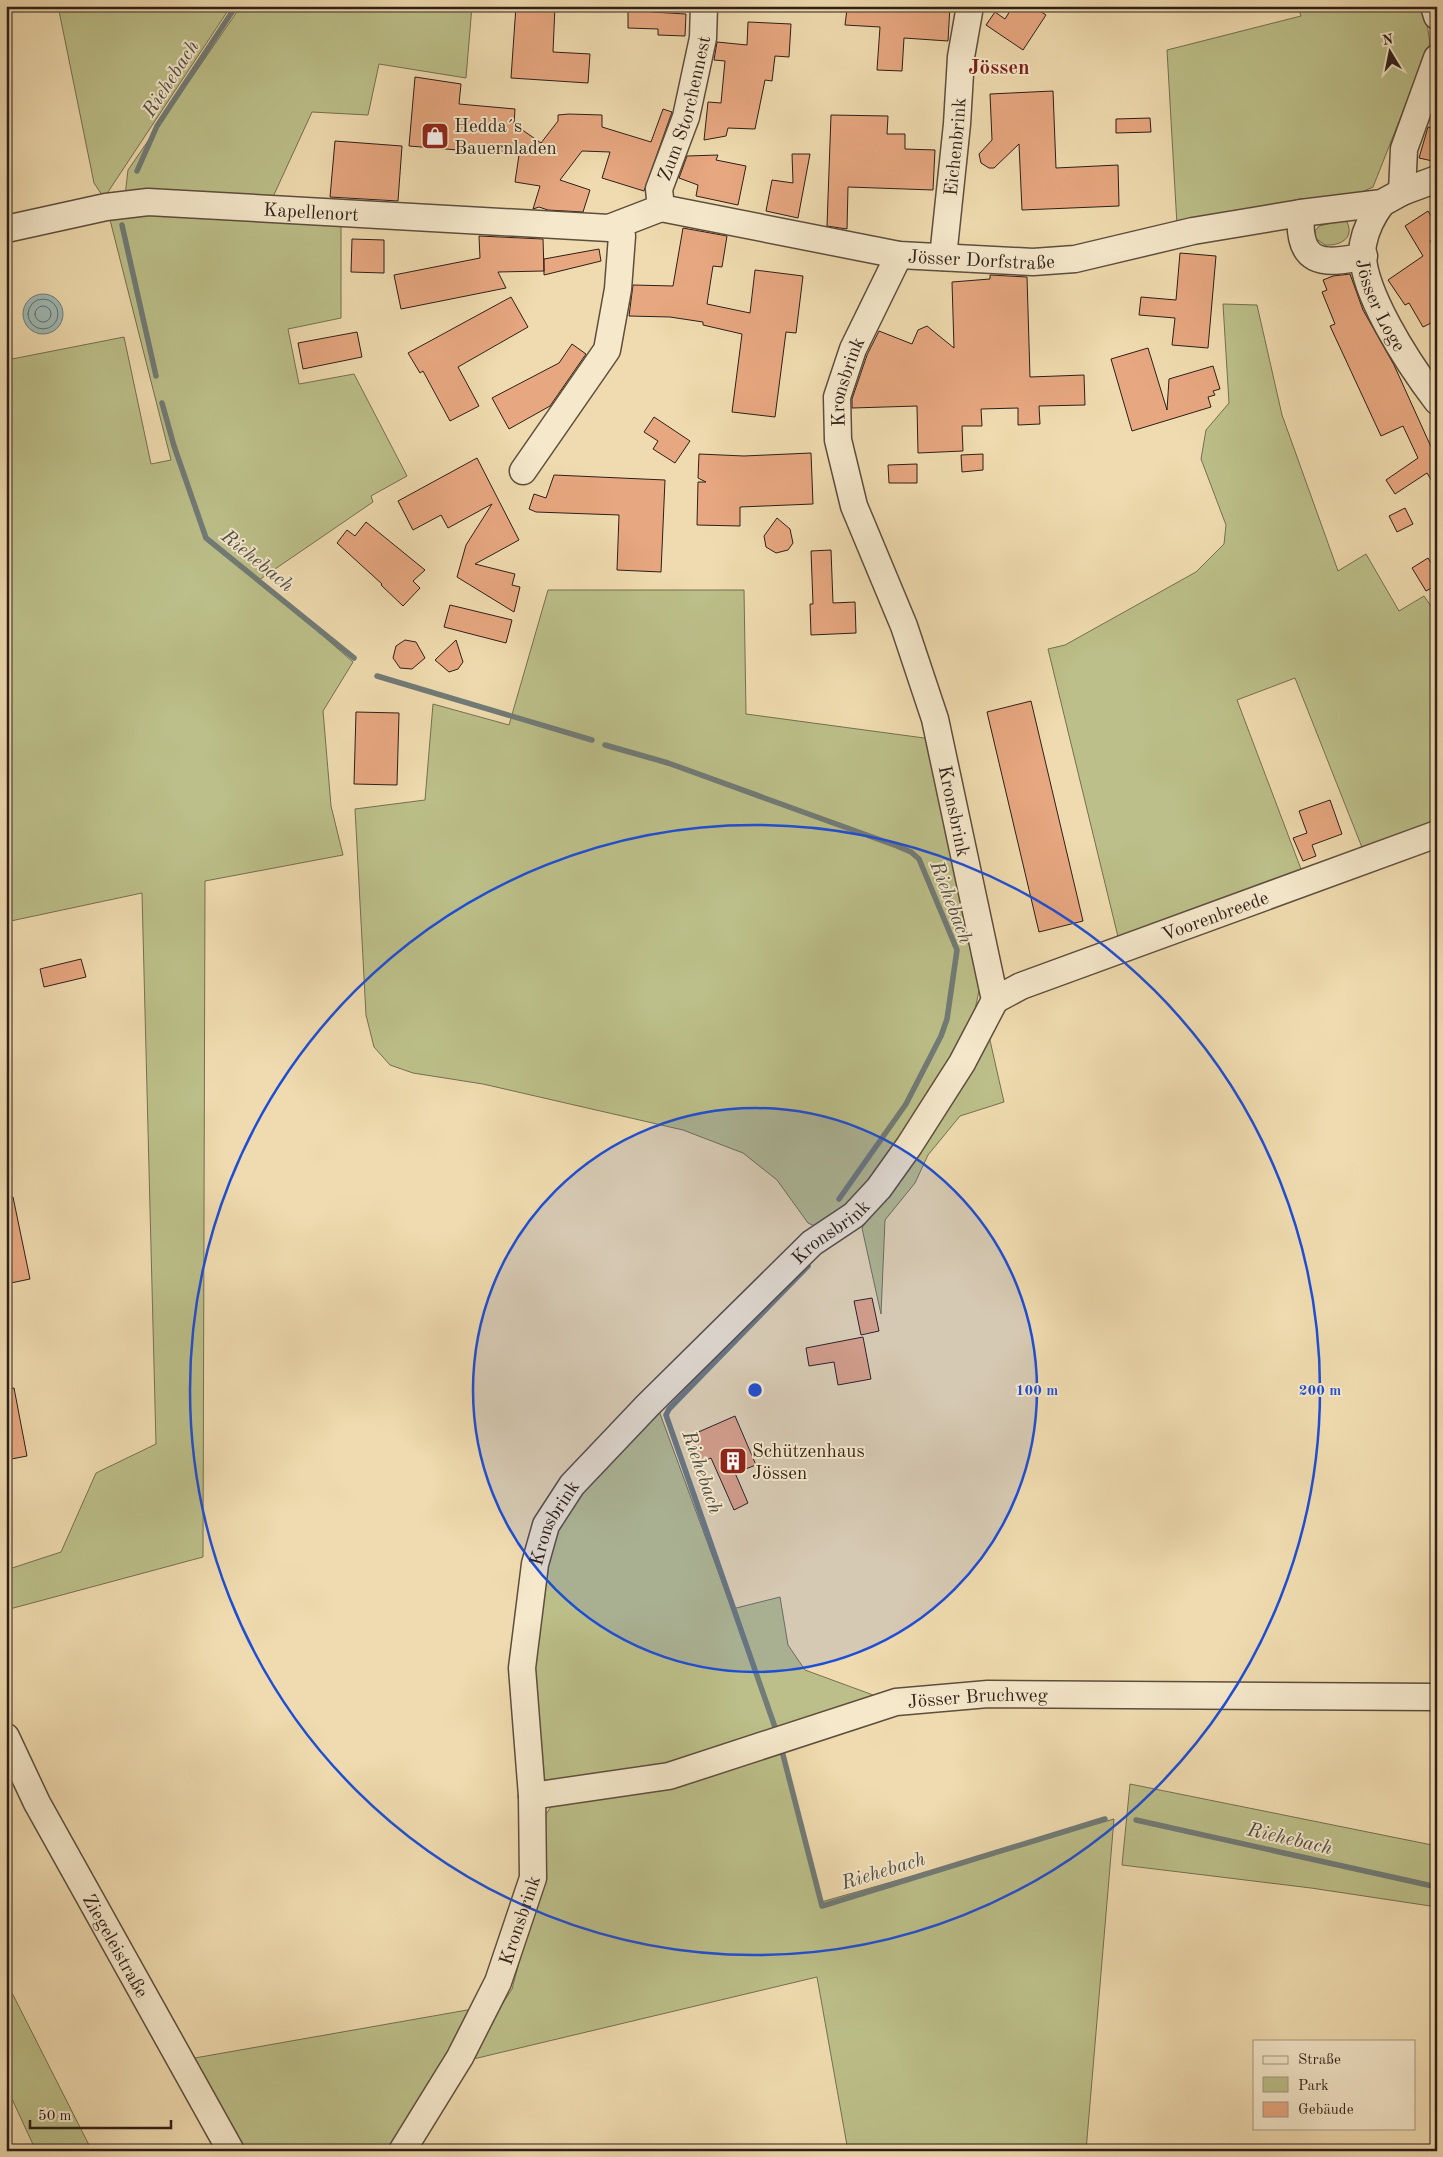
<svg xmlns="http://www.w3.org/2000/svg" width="1443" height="2157" viewBox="0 0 1443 2157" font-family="'Old Standard TT',serif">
	<rect width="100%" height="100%" fill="#efdbaf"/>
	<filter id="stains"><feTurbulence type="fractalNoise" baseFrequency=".004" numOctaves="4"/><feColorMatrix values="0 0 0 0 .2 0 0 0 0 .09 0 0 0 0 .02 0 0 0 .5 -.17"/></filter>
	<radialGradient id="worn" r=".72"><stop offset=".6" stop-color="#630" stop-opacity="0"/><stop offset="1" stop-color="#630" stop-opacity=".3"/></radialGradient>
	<path fill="#bcbf89" stroke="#756f51" d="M58,6H231L104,198L94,183Z
		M241,6H472L466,78L379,64L368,115L312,112L272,199L125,196L128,170Z
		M1298,6H1424L1430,43L1373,187L1362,192L1177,225L1167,50L1301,16Z
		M107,208L341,225V318L288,329L299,384L354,374L407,476L371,496L373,502L259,580L353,662L323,711L331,806L343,855L205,881L203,1557L6,1610V1570L61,1552L96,1473L156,1444L142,893L6,922V330L12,359L124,337L151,464L171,460Z
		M1344,220L1347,222C1355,239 1339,246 1325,245L1315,238V231L1319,226Z
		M1223,304L1257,305L1282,415L1338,571L1366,554L1399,611L1424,596L1437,615V828L1365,855L1295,678L1237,700L1304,877L1120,945L1048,649L1065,645L1196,572L1224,544L1226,525L1201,459L1206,430L1229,403Z
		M548,590H744L746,714L939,740L983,972L971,1028L885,1163L835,1216L817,1227L808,1223L777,1180L743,1153L683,1130L483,1084L413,1073L390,1065L374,1047L366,1015L355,809L425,800L433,704L509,725Z
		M989,1036L1004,1102L960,1116L928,1155L915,1183L885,1220L881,1314L862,1228Z
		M659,1411L732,1609L780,1597L788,1645L805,1670L884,1699L667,1773L546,1782L538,1771L531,1655L546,1543L576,1497Z
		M781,1745L821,1902L1114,1819L1086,2151H848L817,1977L465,2061L512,1989L542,1877L546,1814L554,1803Z
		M1130,1784L1437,1846V1907L1311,1888L1122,1865Z
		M6,1981L92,2151H36L6,2086Z
		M473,2009L393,2151H233L189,2059Z"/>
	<path fill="#9db9b5" stroke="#717b77" d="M23 314a20 20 0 1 1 40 0a20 20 0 1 1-40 0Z"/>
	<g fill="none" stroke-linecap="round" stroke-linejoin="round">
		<path stroke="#666c67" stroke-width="1" d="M28 314a15 15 0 1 1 30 0a15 15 0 1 1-30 0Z
			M35 314a8 8 0 1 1 16 0a8 8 0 1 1-16 0Z"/>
		<path stroke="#717b77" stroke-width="5.5" d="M137,171L157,126L236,6
			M122,225L156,376
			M162,403L174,446L206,538L354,658
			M377,676L592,740
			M605,745L668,763L897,846L911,852L919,859L957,950L947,1019L941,1036L906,1104L839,1199
			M777,1733L666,1415L669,1409L808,1266
			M782,1751L822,1906L1105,1819
			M1136,1820L1437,1887"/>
	</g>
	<path fill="#e7a780" stroke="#2e1f19" d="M516,6H555L553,52L590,54L588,83L511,78Z
		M628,6H652V12L686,14L685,36L658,35V29L628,28Z
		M853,6H950L948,41L904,38L902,71L877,70L880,27L845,25L847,9L853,10Z
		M1013,6H1032L1046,15L1023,50L986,25L995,12L1005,19Z
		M748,22L791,24L789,57L775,56L772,81L765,80L755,129L728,128L726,136L704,140L708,102L721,103L725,61L714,60L717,42L747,45Z
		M415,77L461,84L459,104L515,109L514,124L541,143L558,121V115L569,114L602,115V127L651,142L663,109L672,112L644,191L602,178L610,152L582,151L560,180L590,190L583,212L548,210L539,207L533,209L540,186L515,182L519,155L409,146Z
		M1053,91L1056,168L1118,165L1119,206L1022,210L1019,144L994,168H989L981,163L979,154L992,140L990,94Z
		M831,115L888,116L887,134H905V149L935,150L933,190L848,187L847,229L827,226Z
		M1150,118L1151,132L1116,133V119Z
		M1428,127L1437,129V162L1419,158Z
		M335,141L402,146L398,201L330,197Z
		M792,154H810L798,218L766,211L772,180L793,183Z
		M718,155L716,160L746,166L738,205L696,196L698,185L679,178L687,156Z
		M1428,211L1437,226V237L1430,241L1435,248L1437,247V320L1423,327L1409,303L1405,305L1388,280L1423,256L1405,226Z
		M683,228L727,236L722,267L713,266L707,304L750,313L755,270L803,276L796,333L786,332L775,417L732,412L742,334L703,325V322L670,317L629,316L633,285L673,286Z
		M479,236L543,239L544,271L498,272L506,288L401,309L394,275L480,258Z
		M352,239L384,240V273L351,272Z
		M599,249L601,261L544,275V259Z
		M1180,253L1216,256L1208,348L1172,345L1175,318L1139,315L1141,297L1176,300Z
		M1350,274L1363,310L1394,365L1432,449L1437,446V489L1427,473L1395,494L1386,480L1418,458L1403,426L1381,436L1330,326L1335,324L1322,292L1327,290L1323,280L1333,276Z
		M990,275L1027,277L1030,377L1084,375L1085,405L1039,406L1040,424L1018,425V408L981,409L982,426H962L963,451L918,453L917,406L852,408V399L867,355L879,331L912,344L918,330L927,326L954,348L952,282L990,279Z
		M511,297L528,327L458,367L479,406L450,421L423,371L420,373L408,353Z
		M357,332L362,357L303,369L298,343Z
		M572,344L586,354L550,406L509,429L492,398L559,363Z
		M1148,348L1167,410L1169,379L1213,366L1220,389L1213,391L1215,395L1208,397L1211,407L1132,431L1111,359Z
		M654,417L690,441L675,463L653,449L658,441L644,432Z
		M811,453L813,504L740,507V526L697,525L698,482H706L698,478L699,454L744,456Z
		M983,454V470L962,472L961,455Z
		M477,458L519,540L475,564L515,574L512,585L520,587L514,612L457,577L466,545L492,504L448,528L441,515L413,530L398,501Z
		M917,464V483H889L888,465Z
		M554,475L665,480L661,572L617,570L619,515L536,512L529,509L534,494L546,498Z
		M1405,508L1413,524L1397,532L1389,516Z
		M777,518L790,529L793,543L788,550L776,553L766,547L764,536Z
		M366,522L425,570L413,581L420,588L403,606L381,585L382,584L337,543L347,530L355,536Z
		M831,550L833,603L855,602L856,633L811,635L810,604H813L811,551Z
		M1428,558L1437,572V585L1426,591L1412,568Z
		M450,605L512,620L506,643L444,627Z
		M405,640L416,642L425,658L412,669L400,668L393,658L396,646Z
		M456,640L463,662L458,669L449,672L435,660Z
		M1031,701L1083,921L1039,932L987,712Z
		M356,712L399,713L397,785L354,784Z
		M1330,800L1342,834L1312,845L1316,856L1303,861L1293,838L1307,833L1299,811Z
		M81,959L86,977L44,987L40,969Z
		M13,1197L30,1279L6,1284V1198Z
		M872,1298L879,1331L861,1335L854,1301Z
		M863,1337L871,1379L838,1385L834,1362L809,1366L806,1348Z
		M14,1388L27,1456L6,1460V1389Z
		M735,1416L756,1465L735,1473L748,1503L734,1510L711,1458L698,1464L687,1437Z"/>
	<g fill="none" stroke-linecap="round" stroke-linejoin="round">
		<defs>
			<g id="minor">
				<path d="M1434,6L1437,16"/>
				<path d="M1402,192L1404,149L1437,58"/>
				<path id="s1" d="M1382,203C1373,215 1366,228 1363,244C1357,287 1411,367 1437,401"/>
				<path id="s2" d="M661,208L899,255L1033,262L1075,259L1193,231L1301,213L1382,203L1402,192L1437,179"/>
				<path id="s3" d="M661,208L659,189L686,117L703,38L704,6"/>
				<path d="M1301,213C1297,264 1322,266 1364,256"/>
				<path id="s4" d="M6,229L106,207L148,202L609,228L661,208"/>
				<path id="s5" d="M943,257L957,124L961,57L970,6"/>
				<path d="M523,471L607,350L618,289L622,236L618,226"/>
				<path id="s6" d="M995,1000L1021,986L1437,834"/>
				<path id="s7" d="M6,1737L37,1803L231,2151"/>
				<path id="s8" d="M532,1796L669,1776L896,1702L988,1694L1437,1697"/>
				<path id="s9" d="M402,2151L460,2057L498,1982L533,1878L532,1796L522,1668L535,1564L546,1525L572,1485L648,1405L812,1243L854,1215L879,1188L909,1146L962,1063L995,1000L935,719L904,626L854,506L838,440L837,397L853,349L899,255"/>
			</g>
		</defs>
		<use href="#minor" stroke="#5e4e3e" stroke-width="29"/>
		<use href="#minor" stroke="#f5e8cb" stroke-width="26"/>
	</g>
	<circle cx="755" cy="1390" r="282" fill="#1d4ed8" fill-opacity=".12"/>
	<g fill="none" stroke="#1d4ed8" stroke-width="2.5">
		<circle cx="755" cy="1390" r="282"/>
		<circle cx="755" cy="1390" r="565"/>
	</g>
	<defs>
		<symbol id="shop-square" viewBox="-11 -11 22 22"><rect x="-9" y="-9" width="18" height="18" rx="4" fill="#8f2418" stroke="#f5e8cb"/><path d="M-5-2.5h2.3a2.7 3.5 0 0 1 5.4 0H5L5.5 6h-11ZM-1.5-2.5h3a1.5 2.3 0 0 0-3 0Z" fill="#fff"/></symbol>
		<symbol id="building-square" viewBox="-11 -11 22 22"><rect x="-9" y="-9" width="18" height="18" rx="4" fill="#8f2418" stroke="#f5e8cb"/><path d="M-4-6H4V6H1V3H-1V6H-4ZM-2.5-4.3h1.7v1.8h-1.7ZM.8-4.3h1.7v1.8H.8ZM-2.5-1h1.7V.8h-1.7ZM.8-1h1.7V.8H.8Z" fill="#fff"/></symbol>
	</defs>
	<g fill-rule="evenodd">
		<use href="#shop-square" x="419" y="120" width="32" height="32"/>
		<use href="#building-square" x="717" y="1445" width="32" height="32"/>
	</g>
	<g text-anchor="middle" stroke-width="4" stroke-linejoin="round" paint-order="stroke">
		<g font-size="19" fill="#2e1f19" stroke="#f5e8cb">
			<text dy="7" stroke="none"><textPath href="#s3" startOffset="104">Zum Storchennest</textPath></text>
			<text dy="7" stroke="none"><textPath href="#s5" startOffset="111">Eichenbrink</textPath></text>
			<text dy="7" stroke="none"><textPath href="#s4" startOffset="308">Kapellenort</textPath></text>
			<text dy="7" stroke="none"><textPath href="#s2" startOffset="325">Jösser Dorfstraße</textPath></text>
			<text dy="7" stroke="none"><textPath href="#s1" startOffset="110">Jösser Loge</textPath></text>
			<text dy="7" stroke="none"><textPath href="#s9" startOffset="2000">Kronsbrink</textPath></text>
			<text transform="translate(955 811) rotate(78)" y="7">Kronsbrink</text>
			<text dy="7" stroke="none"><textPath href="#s6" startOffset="236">Voorenbreede</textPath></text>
			<text dy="7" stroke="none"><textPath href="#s9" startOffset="1070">Kronsbrink</textPath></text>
			<text dy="7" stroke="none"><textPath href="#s9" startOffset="665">Kronsbrink</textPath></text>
			<text dy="7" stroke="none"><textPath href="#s8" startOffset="459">Jösser Bruchweg</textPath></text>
			<text dy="7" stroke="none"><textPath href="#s9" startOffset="260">Kronsbrink</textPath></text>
			<text dy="7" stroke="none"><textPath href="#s7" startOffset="236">Ziegeleistraße</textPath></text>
		</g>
		<g font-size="19" fill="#2e1f19" stroke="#f5e8cb" text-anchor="start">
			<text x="454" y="132">Hedda´s<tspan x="454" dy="22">Bauernladen</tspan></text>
			<text x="752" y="1457">Schützenhaus<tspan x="752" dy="22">Jössen</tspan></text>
		</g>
		<g font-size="20" font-style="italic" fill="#4f4d48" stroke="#f5e8cb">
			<text transform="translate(170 78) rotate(-57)" y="7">Riehebach</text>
			<text transform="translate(258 560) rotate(39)" y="7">Riehebach</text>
			<text transform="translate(952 902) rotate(69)" y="7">Riehebach</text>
			<text transform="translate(703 1472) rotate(71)" y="7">Riehebach</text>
			<text transform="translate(1290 1838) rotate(13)" y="7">Riehebach</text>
			<text transform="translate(883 1870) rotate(-17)" y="7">Riehebach</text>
		</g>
		<g font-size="21" font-weight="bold" fill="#7a1f14" stroke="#f5e8cb">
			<text x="999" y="74">Jössen</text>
		</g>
	</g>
	<circle cx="755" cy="1390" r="8" fill="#1d4ed8" stroke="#f5e8cb" stroke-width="2.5"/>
	<g font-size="15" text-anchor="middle" font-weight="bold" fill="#1d4ed8" stroke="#f5e8cb" stroke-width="4" stroke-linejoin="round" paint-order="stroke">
		<text x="1037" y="1395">100 m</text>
		<text x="1320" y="1395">200 m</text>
	</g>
	<rect width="1443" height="2157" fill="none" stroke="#efdbaf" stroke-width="25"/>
	<rect x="8" y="8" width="1428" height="2142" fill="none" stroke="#2e1f19" stroke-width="2.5"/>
	<rect x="12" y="12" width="1418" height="2132" fill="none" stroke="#2e1f19"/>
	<rect x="1253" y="2040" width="162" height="90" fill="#f5e8cb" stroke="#a59884"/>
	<rect x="1263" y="2056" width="25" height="8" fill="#f5e8cb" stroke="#a59884"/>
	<text x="1298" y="2064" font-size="15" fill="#2e1f19">Straße</text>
	<rect x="1263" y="2077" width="25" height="15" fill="#bcbf89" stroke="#a59884"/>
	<text x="1298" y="2090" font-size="15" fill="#2e1f19">Park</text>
	<rect x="1263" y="2102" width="25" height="15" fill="#e7a780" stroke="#a59884"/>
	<text x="1298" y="2114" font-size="15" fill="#2e1f19">Gebäude</text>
	<g transform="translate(1390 52) rotate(350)" stroke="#f5e8cb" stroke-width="4" paint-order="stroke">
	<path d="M0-4L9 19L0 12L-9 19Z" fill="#2e1f19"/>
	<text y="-8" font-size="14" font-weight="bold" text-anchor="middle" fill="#2e1f19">N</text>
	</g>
	<path d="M30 2120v8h141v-8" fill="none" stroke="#2e1f19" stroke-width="2.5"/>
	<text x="38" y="2120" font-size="15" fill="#2e1f19" stroke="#f5e8cb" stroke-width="4" paint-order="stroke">50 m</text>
	<rect width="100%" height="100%" filter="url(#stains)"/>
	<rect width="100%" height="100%" fill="url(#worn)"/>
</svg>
